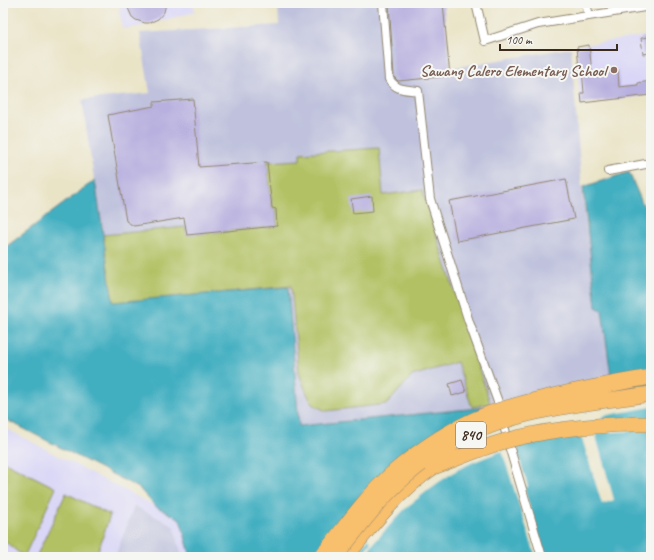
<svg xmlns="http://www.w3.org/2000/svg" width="654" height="560" viewBox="0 0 654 560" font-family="Caveat,sans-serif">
	<rect width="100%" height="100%" fill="#f6f6f2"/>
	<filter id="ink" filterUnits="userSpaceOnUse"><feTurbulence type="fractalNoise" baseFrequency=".025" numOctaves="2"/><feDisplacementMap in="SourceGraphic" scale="8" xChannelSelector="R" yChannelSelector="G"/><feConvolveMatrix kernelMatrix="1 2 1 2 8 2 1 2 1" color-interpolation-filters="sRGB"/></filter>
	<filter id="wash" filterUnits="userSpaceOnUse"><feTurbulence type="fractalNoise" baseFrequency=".012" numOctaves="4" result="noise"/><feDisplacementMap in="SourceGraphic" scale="16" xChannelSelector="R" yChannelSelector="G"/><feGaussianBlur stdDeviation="0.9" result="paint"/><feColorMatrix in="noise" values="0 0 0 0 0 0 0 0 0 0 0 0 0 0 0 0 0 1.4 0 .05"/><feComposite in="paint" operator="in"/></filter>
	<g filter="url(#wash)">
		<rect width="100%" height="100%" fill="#eae4c7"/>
		<path fill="#d9d6f7" d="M121,3H193L195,12L138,27L123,29L119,11Z
			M651,35V95L580,104L576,46Z
			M3,427L180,519L191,557H3Z"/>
		<path fill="#c0c2dd" d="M278,3H443L451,68L571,48L581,179L596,307L602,310L613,392L488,407L299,426L288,287L113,303L82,100L150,93L140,33L279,25Z
			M134,506L167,522L174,527L182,557H115Z"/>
		<path fill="#b2c164" stroke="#767641" d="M379,148L383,195L422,190L490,403L472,407L457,362L412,376L387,404L326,411L314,405L307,394L299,373L291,286L113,303L103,235L185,227L187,235L277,226L276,209L272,208L267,162L300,160V153Z
			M3,461L56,488L24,557L3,540Z
			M66,493L110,515L96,557H36Z"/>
		<path fill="#43afc1" stroke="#3f6c70" d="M629,172L643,205L651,211V557H191L180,519L155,506L139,488L3,418V249L95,180L113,302L288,287L299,426L488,407L502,451L516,447L505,406L567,395L581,435L594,433L583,394L613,391L602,310L596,307L583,187Z"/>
		<path fill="#eae4c7" d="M651,386V407L602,416V419L633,431L595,433L614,500L602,504L581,435L582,434L545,439L519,445L499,452L471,463L457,470L436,484L408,506L396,518L373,544L362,557H360L371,542L368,539L353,557H312L365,490L375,500L493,418L504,449L514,446L505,414L571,398L583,433L592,431L582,396Z
			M516,447L528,487L524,488L544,557H536L502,451Z"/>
		<g id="blocks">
			<path fill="#b8b0df" d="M127,3H166L164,12L158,19L149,23H145L136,20L132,17L128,8Z
				M389,3H443L450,76L398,81L394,77Z
				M651,37V53L643,54L641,38Z
				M589,45L592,72L618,70L619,87L638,85V83L651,81V95L582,103L581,93H584L582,69H579L577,47Z
				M193,99L199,167L267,162L272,208L276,209L277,226L187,235L184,218L134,226L126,221L108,115L154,106V102Z
				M566,179L574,219L457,241L449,201Z
				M372,196L373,211L353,213L351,199Z
				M462,380L466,392L452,396L449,384Z"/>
		</g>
	</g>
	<g filter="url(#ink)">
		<use href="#blocks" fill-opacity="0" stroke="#928772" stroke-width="1"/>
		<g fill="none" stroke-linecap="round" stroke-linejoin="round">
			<defs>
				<path id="street" d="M383,3L389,79C397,91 405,89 418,91L430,199L469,322L498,402L510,449L542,557
					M476,3L485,41L538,24L651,6
					M586,3L589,16
					M608,171L651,163"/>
				<path id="highway" d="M635,424H651
					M346,557C371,525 401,488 435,466"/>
			</defs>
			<use href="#street" stroke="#928772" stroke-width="10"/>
			<use href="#highway" stroke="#928772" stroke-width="16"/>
			<use href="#street" stroke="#fff" stroke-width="8"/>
			<use href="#highway" stroke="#f8bf6c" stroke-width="15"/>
			<defs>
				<path id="highway-bridge" d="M433,467C457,459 480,448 505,441C549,429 590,425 635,424
					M321,557C345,527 367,495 396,470C421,449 453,428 483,416C503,408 524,403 544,398C579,390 615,383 651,377
					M335,557C357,530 378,500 405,477C440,447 483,425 528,414C568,404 610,400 651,394"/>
			</defs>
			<use href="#highway-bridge" stroke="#928772" stroke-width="16" stroke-linecap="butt"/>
			<use href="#highway-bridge" stroke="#f8bf6c" stroke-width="15"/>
		</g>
	</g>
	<circle fill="#8d6e63" stroke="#f6f6f2" stroke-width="1.5" cx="614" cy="70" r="4"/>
	<g text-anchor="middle" stroke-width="4" stroke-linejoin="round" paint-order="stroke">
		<rect fill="#f6f6f2" stroke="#73675e" stroke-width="1" x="456" y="422" width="30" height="26" rx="3"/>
		<g font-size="15" font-weight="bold" fill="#3b2a1e">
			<text x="471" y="440">840</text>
		</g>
		<g font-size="16" font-weight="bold" fill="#785e54" stroke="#f6f6f2" text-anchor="end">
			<text x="606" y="76">Sawang Calero Elementary School</text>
		</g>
	</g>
	<rect width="654" height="560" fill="none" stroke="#f6f6f2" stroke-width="16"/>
	<path d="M500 44v6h117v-6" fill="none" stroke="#3b2a1e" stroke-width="2"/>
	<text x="506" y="44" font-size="12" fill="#3b2a1e" stroke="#f6f6f2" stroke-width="3" paint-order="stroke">100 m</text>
</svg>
